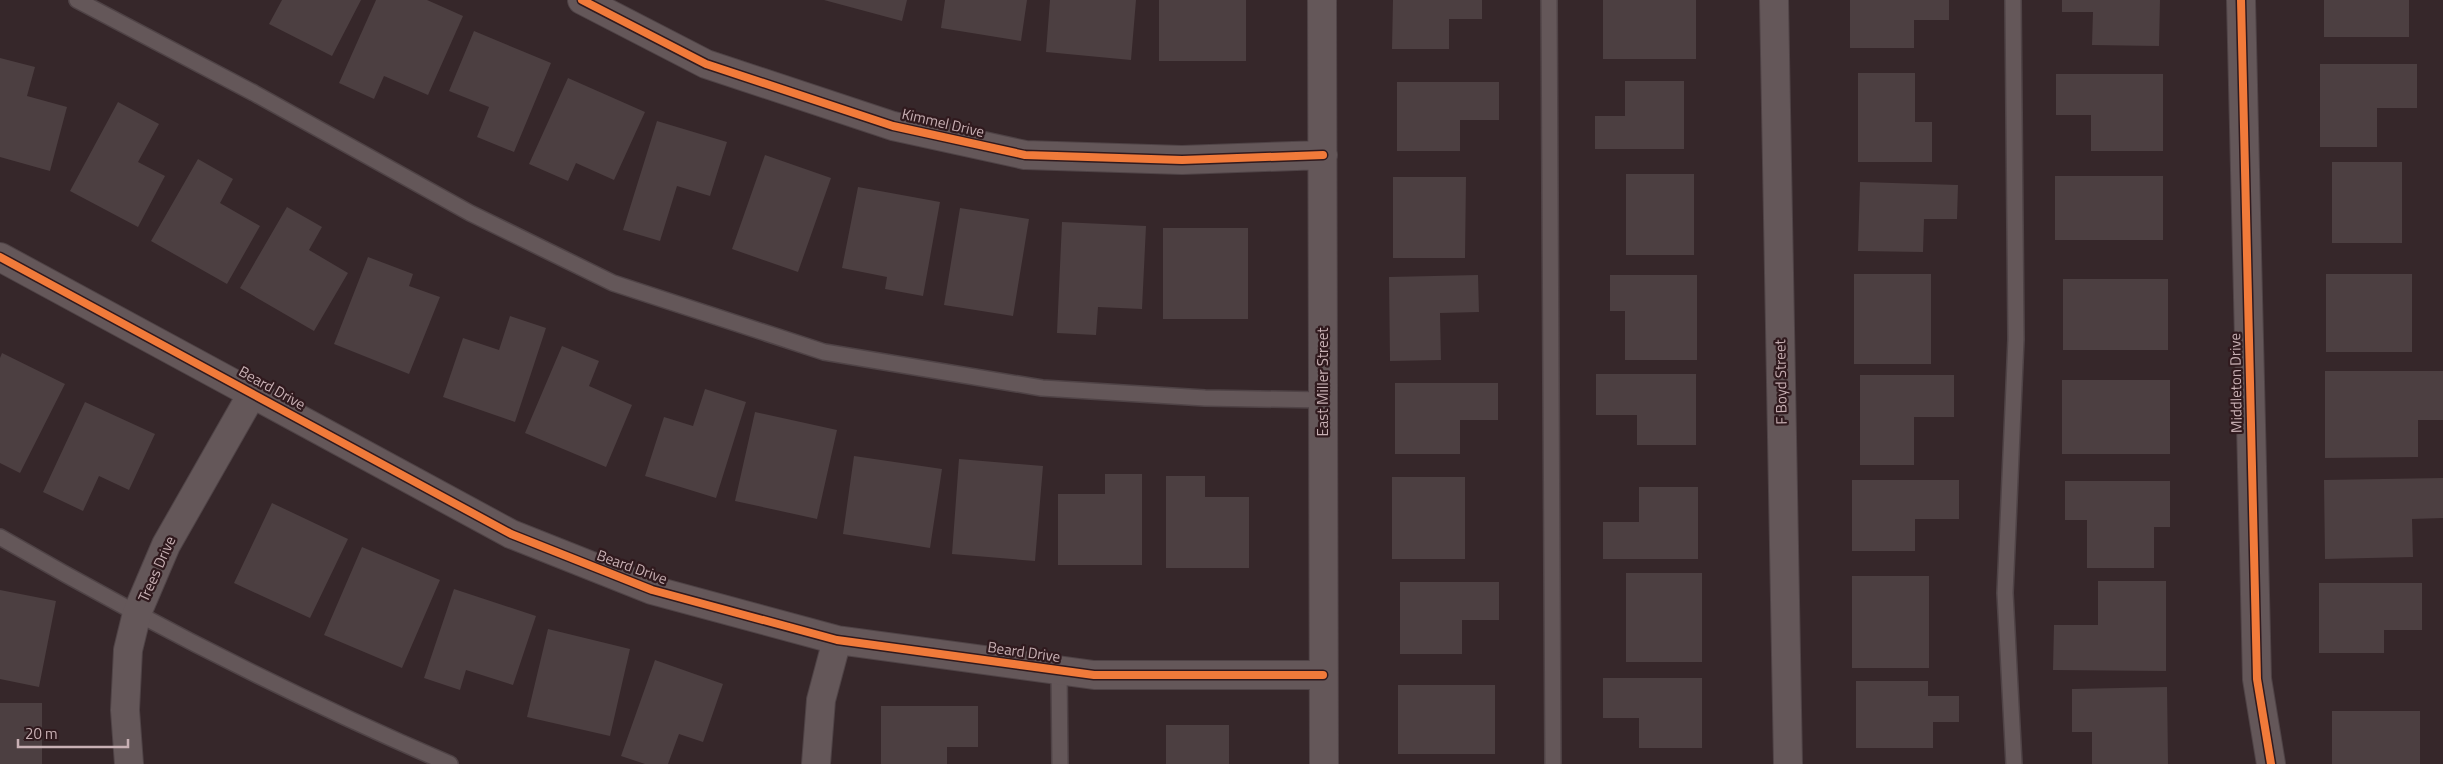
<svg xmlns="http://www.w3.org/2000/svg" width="2443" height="764" viewBox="0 0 2443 764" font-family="'Titillium Web',sans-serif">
	<rect width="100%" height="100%" fill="#36272a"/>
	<path fill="#4c3f41" d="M282,0H361L332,56L269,24Z
		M376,0H427L463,16L428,95L384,76L374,99L339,83Z
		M824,0H907L902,21Z
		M945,0H1027L1021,41L941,28Z
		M1050,0H1136L1131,60L1046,52Z
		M1159,0H1246V61H1159Z
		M1393,0H1482V19H1449V49H1392Z
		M1603,0H1696V59H1603Z
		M1850,0H1949V20H1914V48H1850Z
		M2062,0H2160L2159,46L2092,45L2093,12H2062Z
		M2324,0H2409V37H2324Z
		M474,31L551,63L514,152L477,137L489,107L449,91Z
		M0,58L35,67L27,96L67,107L50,171L0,157Z
		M2320,64H2417V108H2377V147H2320Z
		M1858,73H1915V122H1932V162H1858Z
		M2056,74H2163V151H2091V115H2056Z
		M568,78L645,112L614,180L576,163L568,181L529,164Z
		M1625,81H1684V149H1595V116H1625Z
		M1397,82H1499V120H1460V151H1397Z
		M118,102L159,124L138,162L165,176L138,227L70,191Z
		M657,121L727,142L710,196L677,186L660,241L623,230Z
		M765,155L831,178L798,272L732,249Z
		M198,159L233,179L220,203L260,226L227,284L151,241Z
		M2332,162H2402V243H2332Z
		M1626,174H1694V255H1626Z
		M2055,176H2163V240H2055Z
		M1393,177H1466L1465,258H1393Z
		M1860,182L1958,185L1957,219H1924L1923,252L1858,251Z
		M858,187L940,202L923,296L885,289L887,277L842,268Z
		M287,207L322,227L309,250L348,273L314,331L240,288Z
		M960,208L1029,219L1013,316L944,305Z
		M1062,222L1146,226L1142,309L1098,307L1096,335L1057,333Z
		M1163,228H1248V319H1163Z
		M368,257L413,274L409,286L440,297L409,374L334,344Z
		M1854,274H1931V364H1854Z
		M2326,274H2412V352H2326Z
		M1478,275L1479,312L1440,313L1441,360L1390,361L1389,277Z
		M1610,275H1697V360H1625V311H1610Z
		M2063,279H2168V350H2063Z
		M510,316L546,328L515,422L443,397L463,338L499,350Z
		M562,346L599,361L589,386L632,405L606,467L525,433Z
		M2,353L65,384L20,473L0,463V358Z
		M2325,371H2443V420H2418V457L2325,458Z
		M1596,374H1696V445H1637V415H1596Z
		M1860,375H1954V417H1914V465H1860Z
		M2062,380H2170V454H2062Z
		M1395,383H1498V420H1460V454H1395Z
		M705,389L746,402L716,498L645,476L664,417L693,426Z
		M85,402L155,434L129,490L99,476L83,511L43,492Z
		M755,412L837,430L817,519L735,501Z
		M854,456L942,469L930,548L843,534Z
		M959,459L1043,466L1035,561L952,554Z
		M1105,474H1142V565H1058V494H1105Z
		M1166,476H1205V497H1249V568H1166Z
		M1392,477H1465V559H1392Z
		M2443,478V518L2412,519L2413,557L2325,559L2324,480Z
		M1852,480H1959V519H1915V551H1852Z
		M2065,481H2170V527H2154V568H2087V520H2065Z
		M1639,487H1698V559H1603V522H1639Z
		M272,503L348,539L310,618L234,583Z
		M362,547L440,580L402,668L324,635Z
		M1626,573H1702V662H1626Z
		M1852,576H1929V668H1852Z
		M2098,581H2166V671L2053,670L2054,625H2098Z
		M1400,582H1499V620H1462V654H1400Z
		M2319,583H2422V630H2384V653H2319Z
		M454,589L536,616L513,685L466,670L460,690L424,678Z
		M0,590L56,601L39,687L0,679Z
		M548,629L630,649L610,736L527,717Z
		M655,660L723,684L703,742L679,734L668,764H645L621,756Z
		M1603,678H1702V748H1639V718H1603Z
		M1856,681H1928V696H1959V722H1933V748H1856Z
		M1398,685H1495V754H1398Z
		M2167,687L2168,764H2092V732H2072V689Z
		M0,703H42V764H0Z
		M881,706H978V747H947V764H881Z
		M2332,711H2420V764H2332Z
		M1166,725H1229V764H1166Z"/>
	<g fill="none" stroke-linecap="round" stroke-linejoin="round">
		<defs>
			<path id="lane" d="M77,0L254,93L470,213L613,283L824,352L1042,388L1205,398L1323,400
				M1549,0L1553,764
				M2013,0L2016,339L2005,593L2014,764
				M0,537C145,621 296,698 450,764
				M1059,670L1060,764"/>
			<path id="street" d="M582,0L706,64L893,126L1025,155L1182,160L1323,155
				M1322,0L1324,764
				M1774,0L1788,764
				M2241,0L2257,679L2271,764
				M0,257L511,534L652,590L837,640L1094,675H1323
				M129,764L125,710L128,650L137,613L166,545L252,394
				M816,764L821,700L837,640"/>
		</defs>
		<use href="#lane" stroke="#4f4346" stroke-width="18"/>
		<use href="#street" stroke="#4f4346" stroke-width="30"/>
		<use href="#lane" stroke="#645759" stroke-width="15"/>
		<use href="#street" stroke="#645759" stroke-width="28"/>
		<defs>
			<path id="cycleway" d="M582,0L706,64L893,126L1025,155L1182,160L1323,155
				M2241,0L2257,679L2271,764
				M0,257L511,534L652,590L837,640L1094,675H1323"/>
		</defs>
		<use href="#cycleway" stroke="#301a1e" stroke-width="11"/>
		<use href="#cycleway" stroke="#f17a3a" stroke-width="8"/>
	</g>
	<g text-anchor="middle" stroke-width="4.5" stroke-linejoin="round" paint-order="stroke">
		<g font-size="15" fill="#c8b0b4" stroke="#301a1e">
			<text transform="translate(943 123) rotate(13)" y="5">Kimmel Drive</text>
			<text transform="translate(1323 382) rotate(-90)" y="5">East Miller Street</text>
			<text transform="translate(1781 382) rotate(-91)" y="5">F Boyd Street</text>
			<text transform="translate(2236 383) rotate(-91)" y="5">Middleton Drive</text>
			<text transform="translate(272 388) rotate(29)" y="5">Beard Drive</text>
			<text transform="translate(632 567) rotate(20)" y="5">Beard Drive</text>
			<text transform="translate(157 569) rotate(-66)" y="5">Trees Drive</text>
			<text transform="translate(1024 652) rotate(8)" y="5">Beard Drive</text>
		</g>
	</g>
	<path d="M18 739v8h110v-8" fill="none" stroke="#c8b0b4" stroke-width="2.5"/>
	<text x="25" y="739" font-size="15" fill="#c8b0b4" stroke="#301a1e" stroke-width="4" paint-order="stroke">20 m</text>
</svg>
